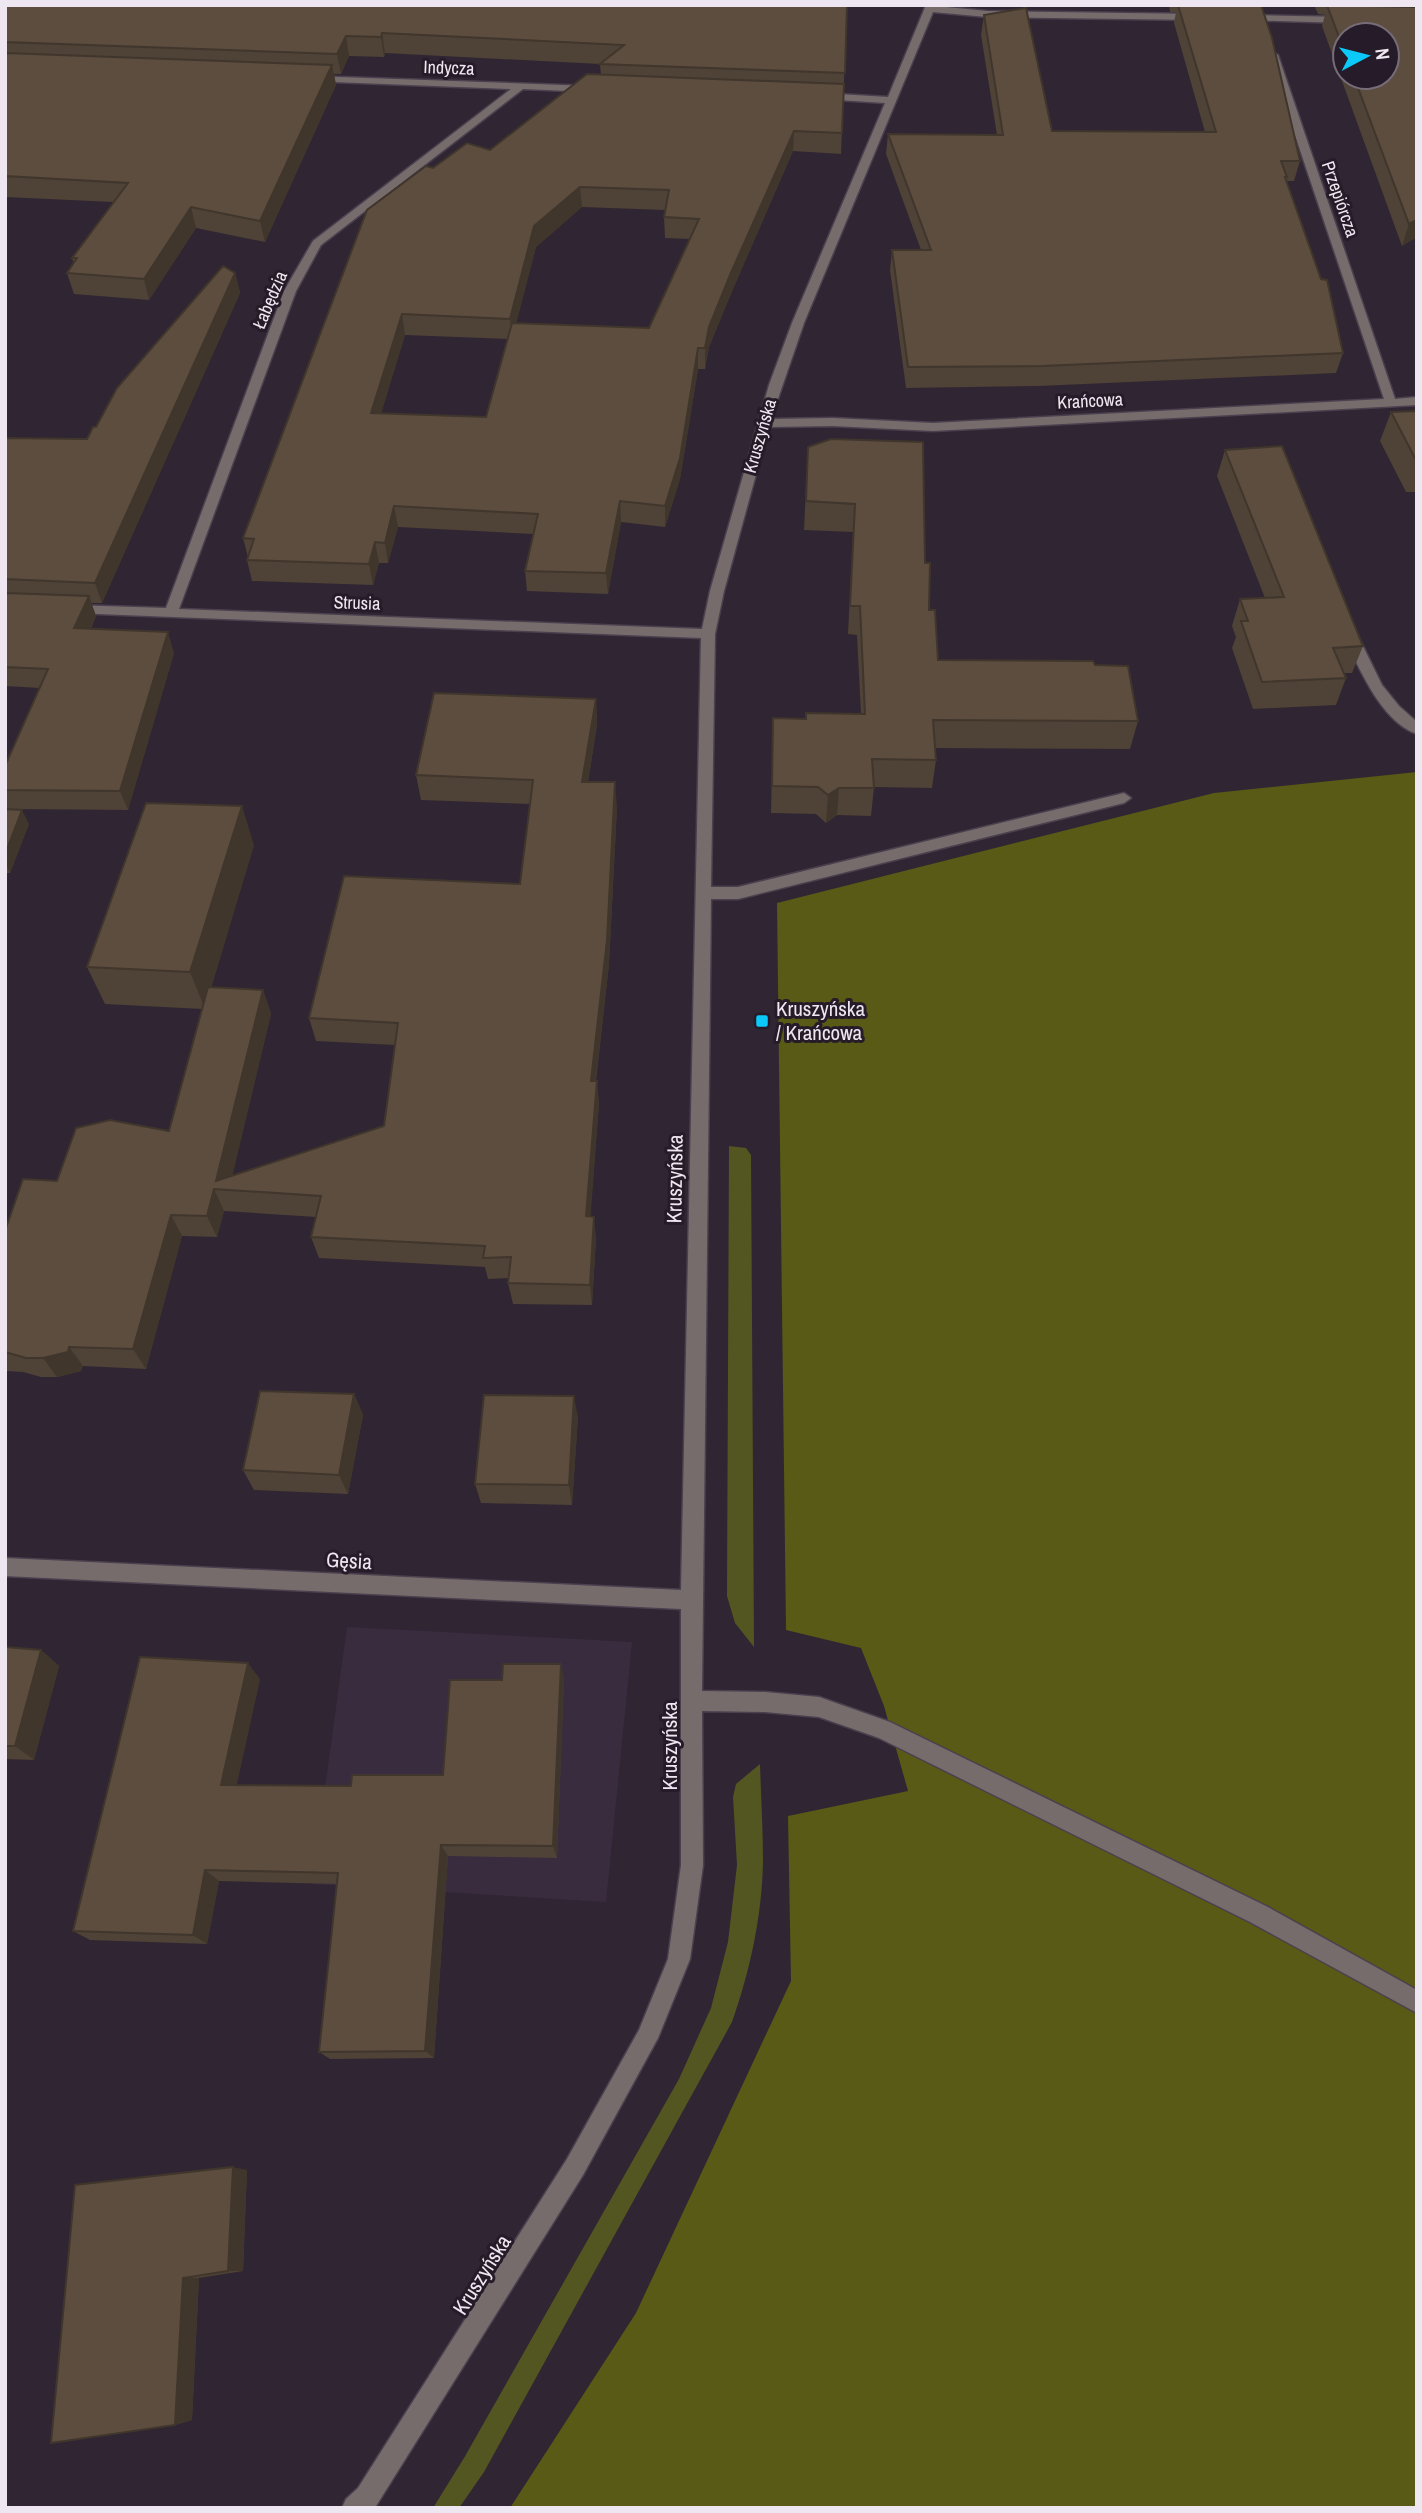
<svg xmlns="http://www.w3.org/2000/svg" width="1422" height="2513" viewBox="0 0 1422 2513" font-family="'Archivo Narrow',sans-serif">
	<rect width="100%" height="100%" fill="#302533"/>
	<path fill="#3a2c3f" d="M347,1627L632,1642L606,1902L312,1884Z"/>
	<path fill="#535621" d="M729,1146L746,1148L751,1155L754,1647L735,1623L727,1596Z
		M760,1764C761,1797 763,1830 763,1862C762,1916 750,1971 732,2022L484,2472L459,2508H433L464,2458L679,2079L711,2008L728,1942L737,1865L733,1797L736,1784Z"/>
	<path fill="#585a15" d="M1417,772V2508H510L636,2313L791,1981L788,1816L908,1791L884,1706L861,1648L786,1630L777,903L1214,793Z"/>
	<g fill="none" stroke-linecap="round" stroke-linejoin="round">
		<defs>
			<path id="minor" d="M926,5L987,11L1199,14L1204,17L1199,20L987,17L933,12L804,323L771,419L833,418L933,423L1384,399L1268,55L1273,52L1278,55L1395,399L1417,397V405L933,431L833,426L769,427L724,591L715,634L711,887H738L1124,793L1131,798L1124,803L738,899H711L702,1691L765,1692L819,1697L890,1722L1266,1906L1417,1990V2013L1250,1922L879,1738L819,1717L765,1712L702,1711L703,1865L690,1959L658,2038L583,2175L376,2506L342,2508L346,2499L358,2488L567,2159L639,2030L668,1959L681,1865V1609L5,1576V1558L681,1590L701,638L72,613L65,609L72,605L166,608L284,291L313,241L511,89L308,81V77L311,76L591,86L596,89L591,92L523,89L321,245L296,291L179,609L702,629L710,591L769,385L792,323L885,103L822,99L817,96L822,93L888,97Z
				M1244,15L1346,17L1351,20L1346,23L1241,20L1239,18Z
				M1350,630L1357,634L1382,685L1399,706L1417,722V734C1381,722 1358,666 1343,634Z"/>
		</defs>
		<use href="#minor" stroke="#4b404e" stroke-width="3"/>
		<use href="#minor" fill="#776c6c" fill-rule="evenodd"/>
	</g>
	<path fill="#4f4236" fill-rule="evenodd" d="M5,5H847L841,154L793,151L730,296L709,347L705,369H698L680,479L665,527L621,522L608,594L527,591L525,571L533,534L398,527L388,563H379L373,585L252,581L247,560L248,557L243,538L433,168L490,150L601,75L600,64L385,53L384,57L349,56L341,74H334L336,85L265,242L196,228L149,300L74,294L67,273L74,264L72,258L113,202L5,197ZM582,207L665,210L664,217L665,238L690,239L649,328L516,323L536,247ZM405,335L508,339L486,417L381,413Z
		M1169,5H1261L1300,161L1294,181H1286L1343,353L1336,373L1039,386L906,388L890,270L892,250H921L886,154L888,134L997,135L981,35L984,15L1052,131L1205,132L1174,23L1176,12H1170Z
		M1314,5H1417V237L1402,246L1322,26L1325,15L1318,14ZM1345,35L1387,77H1345Z
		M235,273L240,293L102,603H91L96,616L91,629L174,653L128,810L9,809L29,824L10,873H5V790L40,688L5,686V438L87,439Z
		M1417,411V492H1406L1380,441L1391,412Z
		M808,447L925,563L929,610L938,660L1095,665L1138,721L1130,749L935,748L936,760L932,788L874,787L871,816L837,815L826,823L816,814L771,813L773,718L806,719L861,714L857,635L848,634L853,532L804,530Z
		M1225,450L1363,646L1352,673H1344L1346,678L1336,705L1253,709L1232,648L1236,637L1232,626L1240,599L1265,598L1217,476Z
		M596,699L597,725L588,782L617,807L609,964L596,1081L599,1103L590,1217L596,1238L592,1305L513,1304L508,1283L509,1278L488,1279L485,1267L319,1258L311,1237L316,1217L224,1211L217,1237L182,1236L146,1369L83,1366L81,1371L57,1377H41L23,1372L5,1371V1231L57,1181L169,1131L202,1009L105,1004L87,967L254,845L211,987L263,990L271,1014L232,1176L384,1126L395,1045L316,1041L309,1018L520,884L530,804L421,800L416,775Z
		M354,1394L363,1415L348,1494L254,1490L243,1470Z
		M578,1417L572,1505L481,1503L475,1484Z
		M5,1647L41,1650L59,1666L34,1760L5,1759Z
		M561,1664L564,1680L557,1858L448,1856L434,2058L330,2059L319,2052L337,1884L219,1881L207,1944L90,1940L73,1931L260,1679L236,1785L351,1786L443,1775L502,1680Z
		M247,2170L243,2271L199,2278L192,2420L175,2425L51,2443Z"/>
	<path fill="#40362c" d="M382,33L385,53L384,57L381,37Z
		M346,36L349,56L341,74L337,54Z
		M332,65L336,85L265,242L260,221Z
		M794,131L793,151L730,296L709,347L705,369V348L709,327L730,275Z
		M580,187L582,207L536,247L512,340L510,319L534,226Z
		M191,207L196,228L149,300L144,279Z
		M1417,220V237L1402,246L1409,224Z
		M235,273L240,293L102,603L95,583Z
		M402,314L405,335L375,434L371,413Z
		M698,348V369L680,479L665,527V506Z
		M620,501L621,522L608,594L606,573Z
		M394,506L398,527L388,563L385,543Z
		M375,542L379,563L373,585L369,564Z
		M89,596L96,616L82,649L74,628Z
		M168,632L174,653L128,810L120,791Z
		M596,699L597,725L584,807L582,782Z
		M615,782L617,807L609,964L593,1103L591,1081Z
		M839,788L837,815L826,823L828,795Z
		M242,806L254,845L205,1009L190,972Z
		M22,810L29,824L10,873L5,863V854Z
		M263,990L271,1014L229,1190L216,1181Z
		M597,1081L599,1103L589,1238L586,1216Z
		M214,1189L224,1211L217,1237L207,1216Z
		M171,1215L182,1236L146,1369L133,1349Z
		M594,1217L596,1238L592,1305L590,1285Z
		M69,1347L83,1366L81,1371L57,1377L43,1358Z
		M354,1394L363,1415L348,1494L339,1475Z
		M574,1396L578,1417L572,1505L569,1485Z
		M41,1650L59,1666L34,1760L15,1746Z
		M248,1663L260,1679L234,1798L221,1785Z
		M561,1664L564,1680L557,1858L553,1846Z
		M441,1845L448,1856L434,2058L425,2051Z
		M205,1870L219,1881L207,1944L193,1935Z
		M233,2167L247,2170L243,2271H228Z
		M183,2278H199L192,2420L175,2425Z"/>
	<path fill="#5c4d3f" stroke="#40362c" stroke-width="2" fill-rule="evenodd" d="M5,5H847L845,73L600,64L624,45L382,33L381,37L346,36L337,54L5,42Z
		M1178,5H1261L1272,38L1300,161H1281L1287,177H1285L1321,279L1327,280L1343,353L1042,366L908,367L892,250H931L888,134L1003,135L984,15L1026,8L1052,131L1216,132Z
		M1327,5L1417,7V220L1409,224L1354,77H1387V35H1345V53Z
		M5,53L332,65L260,221L191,207L144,279L67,273L77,258H72L128,183L5,176Z
		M587,74L844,84L842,133L794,131L730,275L709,327L705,348H698L680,458L665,506L620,501L606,573L525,571L538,514L394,506L385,543L375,542L369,564L247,560L254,539L243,538L367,210L426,166L433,168L467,143L490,150ZM580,187L669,190L664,217L699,219L649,328L512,323L486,417L371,413L402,314L510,319L534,226Z
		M223,266L235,273L95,583L5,579V438L87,439L93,427H96L117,388Z
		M1417,411V462L1391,412Z
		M831,439L923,442L925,563H930L929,610H935L938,660L1093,661L1095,665L1128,666L1138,721L933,720L936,760L872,759L874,788H839L828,795L818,787L772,786L773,718L806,719V713L865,714L860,606H850L855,504L806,501L808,447Z
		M1282,446L1363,646L1333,648L1346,678L1262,682L1241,621H1248L1240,599L1284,597L1225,450Z
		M5,593L89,596L74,628L168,632L120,791L5,790V766L48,669L5,667Z
		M434,693L596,699L582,782H615L607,940L591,1081H597L586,1216L594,1217L590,1285L508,1283L511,1257L483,1258L485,1246L311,1237L321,1196L214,1189L207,1216L171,1215L133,1349L69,1347L68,1352L43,1358H26L5,1352V1231L23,1179L57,1181L76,1128L110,1120L169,1131L208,987L263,990L216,1181L384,1126L398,1023L309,1018L344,876L520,884L533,780L416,775Z
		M146,803L242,806L190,972L87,967Z
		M5,809L22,810L5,854Z
		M260,1391L354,1394L339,1475L243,1470Z
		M484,1395L574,1396L569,1485L475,1484Z
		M5,1647L41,1650L15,1746H5Z
		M140,1657L248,1663L221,1785L351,1786L352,1775H443L450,1680H502L503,1664H561L553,1846L441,1845L425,2051L319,2052L338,1873L205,1870L193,1935L73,1931Z
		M233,2167L228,2271L183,2278L175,2425L51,2443L75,2185Z"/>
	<rect fill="#0bcafa" stroke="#261c29" stroke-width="2.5" x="755" y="1014" width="14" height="14" rx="3.5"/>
	<g text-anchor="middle" stroke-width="6" stroke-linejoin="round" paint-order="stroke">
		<g font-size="18" fill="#eee7f1" stroke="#261c29">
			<text transform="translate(449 68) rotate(2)" y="6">Indycza</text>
			<text transform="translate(1340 199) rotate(71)" y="6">Przepiórcza</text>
			<text transform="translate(270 300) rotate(-67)" y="6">Łabędzia</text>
			<text transform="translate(1090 401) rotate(-3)" y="6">Krańcowa</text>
			<text transform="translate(760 436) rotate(-74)" y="6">Kruszyńska</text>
			<text transform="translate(357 603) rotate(2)" y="6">Strusia</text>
		</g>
		<g font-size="21" fill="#eee7f1" stroke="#261c29" text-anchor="start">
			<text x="776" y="1016">Kruszyńska<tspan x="776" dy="24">/ Krańcowa</tspan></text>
		</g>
		<g font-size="21" fill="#eee7f1" stroke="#261c29">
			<text transform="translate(675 1179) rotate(-89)" y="7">Kruszyńska</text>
			<text transform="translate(349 1561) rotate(3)" y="7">Gęsia</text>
			<text transform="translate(670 1746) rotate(-90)" y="7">Kruszyńska</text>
			<text transform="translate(482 2275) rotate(-58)" y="7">Kruszyńska</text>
		</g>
	</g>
	<rect width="1422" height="2513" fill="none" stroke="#eee7f1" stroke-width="14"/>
	<g transform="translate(1366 56) rotate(83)"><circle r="33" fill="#261c29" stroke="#766d79" stroke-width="2"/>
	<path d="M0-5L12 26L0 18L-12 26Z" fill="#0bcafa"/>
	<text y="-10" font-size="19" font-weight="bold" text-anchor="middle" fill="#eee7f1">N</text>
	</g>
</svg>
